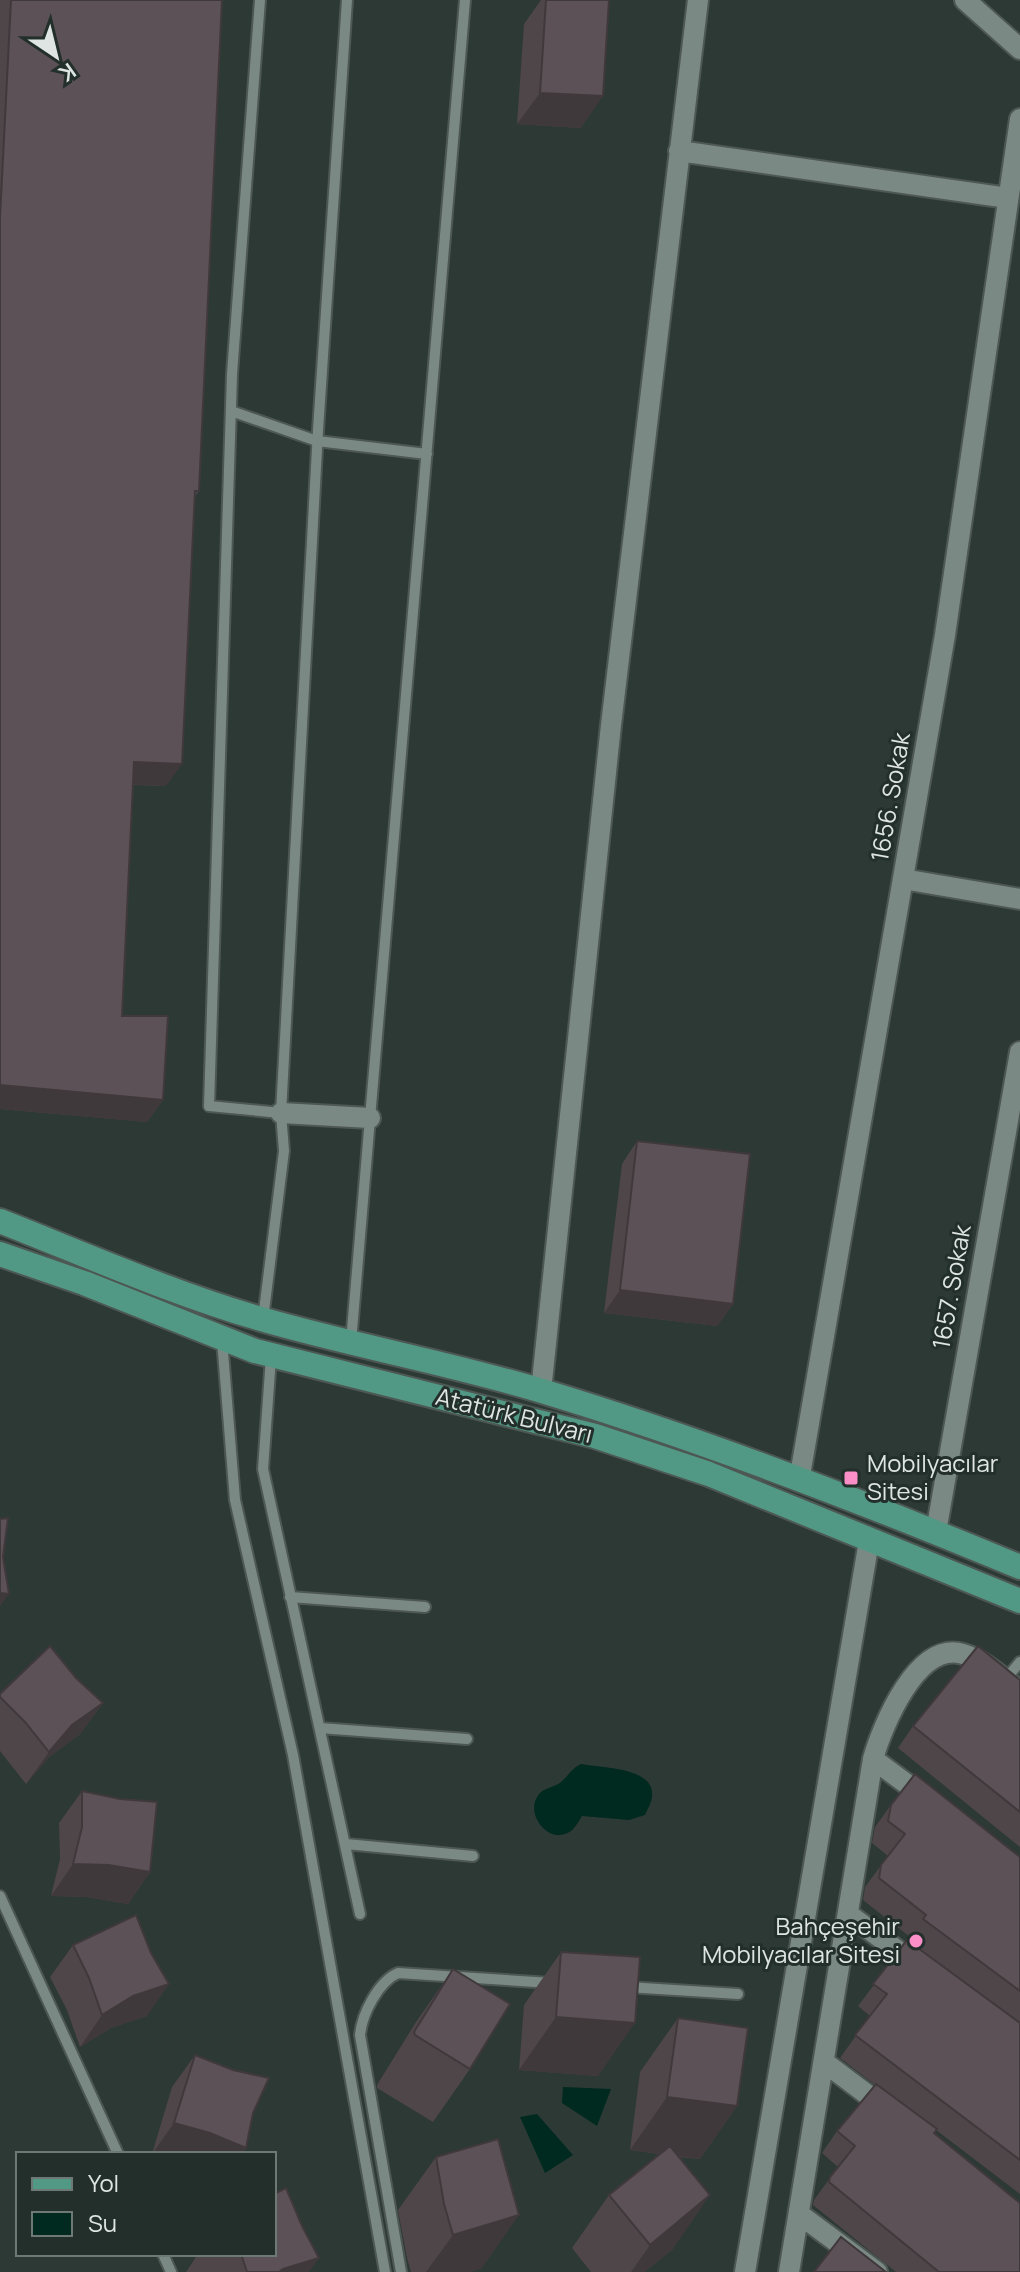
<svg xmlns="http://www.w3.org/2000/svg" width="1020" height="2272" viewBox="0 0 1020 2272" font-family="Manrope,sans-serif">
	<rect width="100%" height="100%" fill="#2d3935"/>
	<path fill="#002a20" d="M581,1764C601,1768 655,1767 652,1796C652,1802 647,1810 645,1815L629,1820L582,1816C579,1821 575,1828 571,1831C549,1847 522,1812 540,1793C546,1787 557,1787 562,1781C570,1774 571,1769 581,1764Z
		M563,2087L611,2089L597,2126L562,2103Z
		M537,2114L573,2155L545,2173L520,2117Z"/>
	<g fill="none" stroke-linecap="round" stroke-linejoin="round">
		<defs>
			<path id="lane" d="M260,0L232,374L209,1106L281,1113
				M231,411L317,441L427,454
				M263,1319L284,1151L281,1113L318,430L347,0
				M222,1340L235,1500L293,1755L385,2272
				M351,1342L465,0
				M271,1357L263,1469L360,1914
				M290,1597L425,1607
				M1005,1680L1020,1662
				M320,1728L467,1739
				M346,1844L473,1856
				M0,1896L118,2154
				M627,1987L738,1994
				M163,2254L171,2272
				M401,2272L360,2035C362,2014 378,1982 398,1973L551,1983"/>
			<path id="street" d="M965,0L1020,49
				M679,151L1008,198
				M903,879L1020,899
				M281,1113L370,1118
				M541,1391L611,725L698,0
				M799,1481L945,635L1020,119
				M936,1532L1020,1052
				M873,1759L927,1799
				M848,1914L920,1967
				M824,2062L889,2111
				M799,2214L877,2272
				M745,2272L869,1541
				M789,2272L873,1759C882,1727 917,1640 963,1654C984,1660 1002,1678 1020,1691"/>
			<path id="primary" d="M0,1221C86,1255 172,1293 261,1319C354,1346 450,1363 542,1391C704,1440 864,1502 1020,1567
				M0,1254L84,1283L255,1351L595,1436L709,1474L1020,1601"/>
		</defs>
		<use href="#lane" stroke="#4d5753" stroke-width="14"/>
		<use href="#street" stroke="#4d5753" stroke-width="24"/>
		<use href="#primary" stroke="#4d5753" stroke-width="28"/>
		<use href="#lane" stroke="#7b8984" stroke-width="10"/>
		<use href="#street" stroke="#7b8984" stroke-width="20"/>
		<use href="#primary" stroke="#529985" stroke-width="24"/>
	</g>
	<path fill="#4f464a" d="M0,0H222L199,491L194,498L166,786L133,785L122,1016L163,1100L147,1122L0,1109Z
		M541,0H609L581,128L517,124L524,24Z
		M637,1141L733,1304L717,1326L604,1313L622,1164Z
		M76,1678L103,1703L80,1734L49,1757L26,1784L0,1751V1694Z
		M1020,1680V1847L898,1748L913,1726Z
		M82,1791L150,1872L128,1904L87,1897L51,1896L60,1859L59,1823Z
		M891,1805L1020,1857V2194L936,2130L934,2133L1020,2272H896L813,2205L814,2200L838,2167L822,2153L837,2131L875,2085L840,2058L870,2016L858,2006L910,1937L863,1900L865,1887L888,1856L872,1843L875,1827Z
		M73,1945L147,2016L111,2028L80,2047L67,2010L50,1977Z
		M561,1952L598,2076L519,2070L524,2005Z
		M453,1969L470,2069L433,2122L377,2088V2085L416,2022Z
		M678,2018L737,2106L700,2159L679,2157L673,2249L644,2272H591L572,2248L609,2195L659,2154L630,2150L640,2072Z
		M195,2055L253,2113L246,2148L242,2154H152L172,2087Z
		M436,2157L482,2268L470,2272H411L407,2258L398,2210Z
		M198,2254H274L309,2272H186Z"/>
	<path fill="#40393c" d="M540,93L603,96L581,128L517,124Z
		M134,762L182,764L166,786L118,784Z
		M0,1085L163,1100L147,1122L0,1109Z
		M620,1290L733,1304L717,1326L604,1313Z
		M0,1593L9,1594L0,1606Z
		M103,1703L80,1734L49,1757L26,1784L49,1752L72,1725Z
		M73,1864L109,1865L150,1872L128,1904L87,1897L51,1896Z
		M169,1984L147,2016L111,2028L80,2047L102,2015L133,1996Z
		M556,2017L635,2023L598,2076L519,2070Z
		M667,2097L737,2106L700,2159L630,2150Z
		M174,2123L210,2133L246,2148L242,2154H152Z
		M710,2195L673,2249L644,2272H631L650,2245Z
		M519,2215L482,2268L470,2272H426L453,2235Z
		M319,2258L309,2272H279L283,2269Z"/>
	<path fill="#5c5156" stroke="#40393c" stroke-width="2" d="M11,0H222L199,491H195L182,764L134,762L122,1016H168L163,1100L0,1085V217Z
		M546,0H609L603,96L540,93Z
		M637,1141L750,1154L733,1304L620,1290Z
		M8,1518L3,1557L9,1594L0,1593V1519Z
		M50,1646L76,1678L103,1703L72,1725L49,1752L25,1722L0,1697V1694Z
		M978,1646L1020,1680V1812L913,1726Z
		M915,1774L1020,1857V1991L923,1919L926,1915L879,1878L881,1865L905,1834L888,1821L891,1805Z
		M82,1791L120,1799L157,1802L150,1872L109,1865L73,1864L82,1827Z
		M136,1915L151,1953L169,1984L133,1996L102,2015L89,1978L73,1945Z
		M907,1940L1020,2023V2160L855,2035L887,1994L873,1984Z
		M561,1952L640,1957L635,2023L556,2017Z
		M453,1969L510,2004L470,2069L415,2035L414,2032Z
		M678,2018L748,2028L737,2106L667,2097Z
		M195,2055L233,2070L269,2078L253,2113L246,2148L210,2133L174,2123Z
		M876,2084L937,2129L934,2133L1020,2203V2272H939L829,2182L830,2177L855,2146L837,2131Z
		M498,2139L519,2215L453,2235L444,2204L436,2157Z
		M670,2146L710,2195L650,2245L609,2195Z
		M286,2188L302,2226L319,2258L283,2269L279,2272H247L241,2254H274V2194Z
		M841,2237L886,2272H814Z"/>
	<g fill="#fa8fc8" stroke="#232f2b" stroke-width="3">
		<rect x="843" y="1470" width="16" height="16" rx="4"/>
		<circle cx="916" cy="1941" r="8"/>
	</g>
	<g text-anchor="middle" stroke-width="6" stroke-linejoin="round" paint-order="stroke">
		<g font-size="24" fill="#dee5e2" stroke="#232f2b">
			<text transform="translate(891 797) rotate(-80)" y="8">1656. Sokak</text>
			<text transform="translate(952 1287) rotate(-80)" y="8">1657. Sokak</text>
			<text transform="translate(514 1416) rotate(14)" y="8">Atatürk Bulvarı</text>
		</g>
		<g font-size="24" fill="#dee5e2" stroke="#232f2b" text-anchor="start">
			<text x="867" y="1472">Mobilyacılar<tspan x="867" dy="28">Sitesi</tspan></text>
			<text x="900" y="1935" text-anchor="end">Bahçeşehir<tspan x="900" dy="28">Mobilyacılar Sitesi</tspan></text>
		</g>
	</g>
	<rect x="16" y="2152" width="260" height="104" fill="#232f2b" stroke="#6e7874" stroke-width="2"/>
	<rect x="32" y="2178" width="40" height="12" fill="#529985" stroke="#6e7874" stroke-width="2"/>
	<text x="88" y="2192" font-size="24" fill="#dee5e2">Yol</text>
	<rect x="32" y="2212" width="40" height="24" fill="#002a20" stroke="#6e7874" stroke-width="2"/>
	<text x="88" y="2232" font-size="24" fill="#dee5e2">Su</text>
	<g transform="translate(56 56) rotate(145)" stroke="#232f2b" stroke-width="6" paint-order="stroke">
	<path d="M0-6L14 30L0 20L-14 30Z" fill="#dee5e2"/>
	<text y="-12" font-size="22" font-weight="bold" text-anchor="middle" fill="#dee5e2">K</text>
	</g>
</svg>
